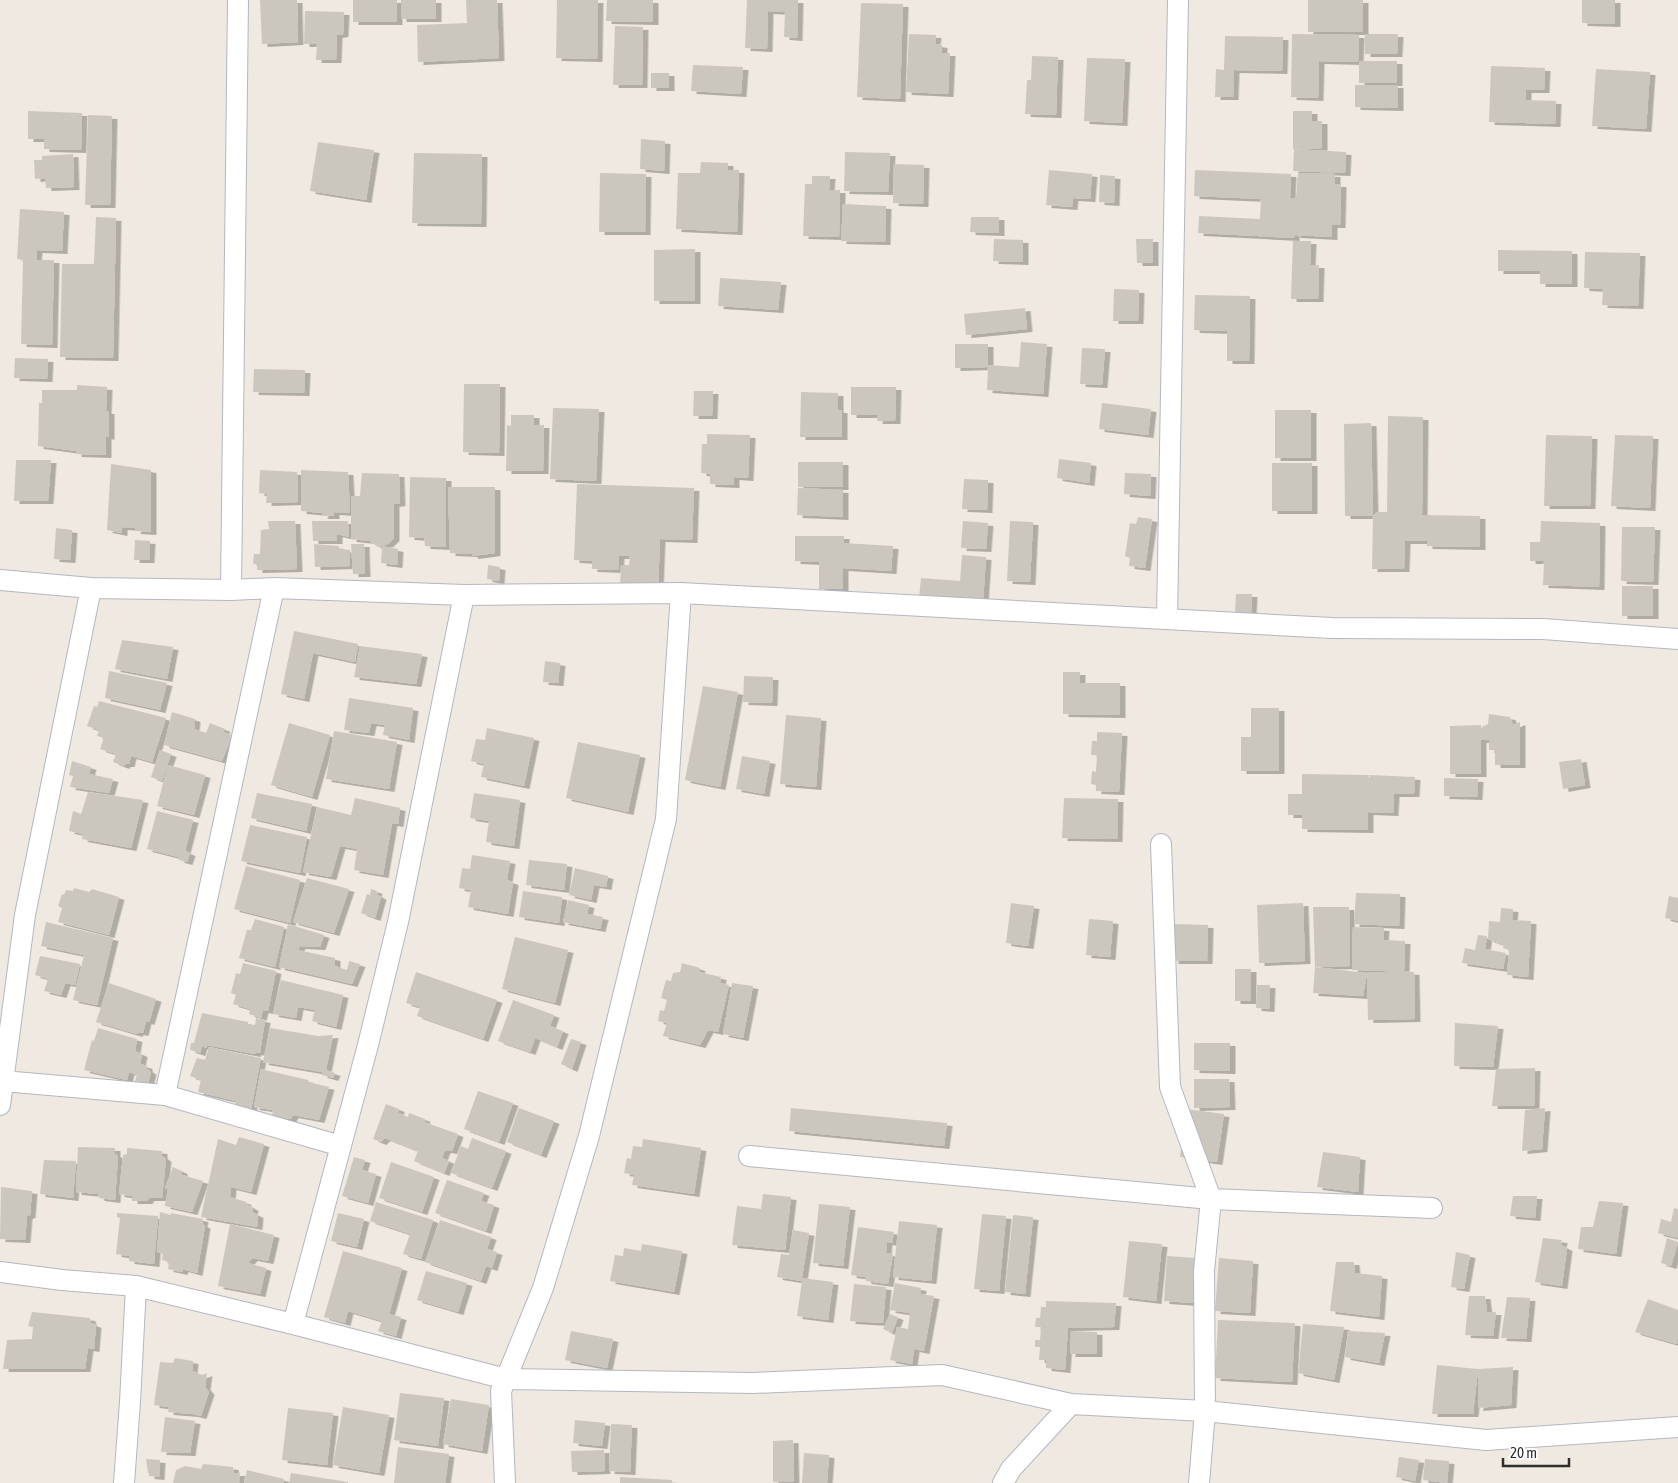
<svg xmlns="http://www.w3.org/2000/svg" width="1678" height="1483" viewBox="0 0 1678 1483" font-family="'Asap Condensed',sans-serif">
	<defs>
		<filter id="shadow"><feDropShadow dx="5.5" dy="3" stdDeviation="0" flood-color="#0004"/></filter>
	</defs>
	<rect width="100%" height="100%" fill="#efe9e1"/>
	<path fill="#cbc7bf" filter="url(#shadow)" d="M260,0H297L298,42L262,44Z
		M353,0H397V22H353Z
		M401,0H436V19H401Z
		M466,0H497L499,58L418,62L417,25L467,23Z
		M557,0H598L597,59L556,58Z
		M607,0H653V22L606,21Z
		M747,0H798L797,38L784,37L785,12L768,11L767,49L745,48Z
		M1308,0H1363V32H1308Z
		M1582,0H1615V24L1582,23Z
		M861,3L903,4L900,99L857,97Z
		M305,11L344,12L343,34L337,35L336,60H316L317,44H304Z
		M615,26L643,27L642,85H613Z
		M909,34L936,35L935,44L942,45V53H950L948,94L906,92Z
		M1292,34L1359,35L1358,62L1319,61L1318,98L1291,97Z
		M1365,34H1398L1397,54H1365Z
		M1225,36L1283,37L1282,71L1234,70L1233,97H1215L1216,69L1224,70Z
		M1032,56L1058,57L1056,115L1025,114L1027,80H1031Z
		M1087,58L1125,59L1122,123L1084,121Z
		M1359,61H1397V83H1359Z
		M693,65L743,67L741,94L691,91Z
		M1491,66L1545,68L1544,90H1526V100L1556,101L1555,124L1489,122Z
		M1596,69L1650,72L1646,129L1592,126Z
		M651,73H669V88H651Z
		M1355,85H1398V108L1355,107Z
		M28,111L82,113L81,150L44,149V139H28Z
		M1293,111H1312V121H1322V148L1293,149Z
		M88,115L112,116L110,205H85Z
		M641,139L665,141L664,171L640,169Z
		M318,142L374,150L366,200L310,191Z
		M1294,149L1346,152L1345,173L1293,171Z
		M845,152L890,153L888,192L844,191Z
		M414,153L482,154L481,224L412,223Z
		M73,154L74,187L46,188L45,178L35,179L34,160H42V156Z
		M701,162L728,163V170H739L737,232L676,229L678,173H700Z
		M894,164L924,165L923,204L893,203Z
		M1049,170L1092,174L1090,199L1073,198L1072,207L1046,205Z
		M1195,170L1291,174L1290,198H1296L1298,173L1335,174V184H1341L1340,225H1332V237L1295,235V223L1294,238L1198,233L1199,216L1260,219L1261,199L1194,196Z
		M600,173L646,174L645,232H599Z
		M1100,175L1115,176L1114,203L1099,202Z
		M812,176H830L829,190H840L839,237L803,236L805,184H812Z
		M843,204L886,206L885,242L841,241Z
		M20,209L64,212L62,251L37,250L36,260H54L52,345L21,344L23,260L17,259Z
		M96,217L116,218L113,358L60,357L62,264H94Z
		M971,217H999V233L970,232Z
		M994,239L1023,240V262L993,261Z
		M1136,239H1153V263H1137Z
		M1293,241H1311L1310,265H1319L1318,299H1291Z
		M695,249V301H654V250Z
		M1498,250L1572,251V284H1540V271H1498Z
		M1585,252L1640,253L1638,306L1602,305L1603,289L1584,288Z
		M720,278L781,282L778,310L718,306Z
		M1114,289L1139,290L1138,321H1113Z
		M1195,295L1250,296L1249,361H1227V331L1194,330Z
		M1025,308L1027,329L966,335L964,314Z
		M1021,342L1047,344L1043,394L987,390L988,367L955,368V344H988V365L1019,367Z
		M1082,348L1105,349L1102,385L1080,384Z
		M15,358L48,359L47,379L14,378Z
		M254,369L305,370L304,393L253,392Z
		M464,384H500L499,453L463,452Z
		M77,385L107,387L106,411H109V437L106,436V455L76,454V451L38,446L39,403H42V390H77Z
		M851,387H896L895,421H877L878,415H851Z
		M694,391H713L712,416H693Z
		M801,392L838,393V410H842V437H800Z
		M1102,403L1151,409L1148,435L1099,429Z
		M553,408L599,409L596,481L550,479Z
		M1275,410H1311V458H1275Z
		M511,415H534V425H544L543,471H506L507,425L511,426Z
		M1388,416L1423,417L1422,515L1480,516V547L1427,546V541H1405L1404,569H1372L1373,516H1345L1344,424L1371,423L1373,516L1377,512H1387Z
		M707,434L750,435L748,478L734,477V485L710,484V474L701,473L702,444H707Z
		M1546,435L1592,436L1590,506H1544Z
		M1615,435L1653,436L1650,508L1611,506Z
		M1059,459L1091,463L1089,483L1057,478Z
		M16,460H51L48,501H14Z
		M798,462H843V487H798Z
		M1272,463H1312V511H1272Z
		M111,464L151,470V532L135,531L136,528L122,527V533L107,530Z
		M260,470L297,472L298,502L266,503L267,494L259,493Z
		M301,470L348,472L350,513L334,512V516H322L323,513L301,511Z
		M362,473L399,474L400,503L394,504V538L388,544L378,547L370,541L351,539V496H360Z
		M1125,473L1151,474L1150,496L1124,494Z
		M410,477L446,478V547L425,546L424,538L409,537Z
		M964,479L988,480L987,510L962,509Z
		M577,484L694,488L692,540L660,539L658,589L620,588L621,565H629L630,556H619L618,570L592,569V561L574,560Z
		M448,487H495V553L473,556L472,554L450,553Z
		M798,488L843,490V517L797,515Z
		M1138,517L1152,519L1145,568L1129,566L1130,558L1125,556L1130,523L1136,524Z
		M268,521H295L297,569L257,570V565L253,563L254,554H260L261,530L269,529Z
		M312,521H348L349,537L337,534V541H313Z
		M963,521L988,523L986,549L961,548Z
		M1010,521L1033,522L1030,582L1007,581Z
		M1541,521L1600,523L1599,587L1543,585L1544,561H1530V542H1540Z
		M1622,527H1655L1653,582L1621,581Z
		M56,528L72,530L70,560L54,559Z
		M795,536H844V543L893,546L891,571L843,568V589H819V562L795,561Z
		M135,540L150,541L149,560H134Z
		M314,544L339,546V549L350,550V566L315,567Z
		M351,544H364L365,574H353Z
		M382,546L398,549L397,565L381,563Z
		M962,555L986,557L983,602L919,598L921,578L960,581Z
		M488,565L500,567L499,581L487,579Z
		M1622,586H1653V616H1622Z
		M1236,594H1252L1251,614L1235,613Z
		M294,631L358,644L355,662L313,653L304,699L281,694Z
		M122,640L173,647L167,679L115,669Z
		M360,646L422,654L416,684L354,677Z
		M545,661L560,663L558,683L543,682Z
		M109,671L167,683L160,710L105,698Z
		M1063,672H1080V683H1120V715L1063,714Z
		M744,676L773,677L772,703L743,702Z
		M703,686L738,692L720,787L685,780Z
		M349,698L413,708L409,740L383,735L385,725L371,723L369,733L344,730Z
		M99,701L166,718L152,762L131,756L129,764H125L124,766L113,762L116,754L100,749L104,738L97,736L99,730L87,726L94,706L97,707Z
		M1251,708H1279V771H1241V737H1251Z
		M172,712L195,719L194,729L206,733L210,723L225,729L223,732L232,735L222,761L164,745Z
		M1489,714L1510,717L1513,725L1520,722V765H1495V750H1489V740H1481L1482,727L1488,724Z
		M786,715L821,718L816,787L780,784Z
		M289,723L330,735L312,797L271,785Z
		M1481,725V774H1450V726Z
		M487,728L534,738L524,786L481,777L484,764L471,761L476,739L485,740Z
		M334,731L397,742L389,789L326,779Z
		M1097,732L1122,733L1119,792L1096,791V785L1091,784L1092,771L1096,772L1097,755H1091L1092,741H1097Z
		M578,742L640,755L628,812L566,798Z
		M160,750L171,754L162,781L151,777Z
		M742,756L770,761L764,794L736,789Z
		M1581,759L1585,785L1563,789L1559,762Z
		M72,761L91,767L89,774L113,779L109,793L70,787L73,776L69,775Z
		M168,765L205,775L194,815L157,806Z
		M1302,774L1369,775L1368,803L1370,775L1415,777L1414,794H1394L1393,813L1368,812V830L1302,829V815H1288V794H1302Z
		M1444,778L1478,779L1477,797L1444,796Z
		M88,792L143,800L131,848L82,839L83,834L69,831L73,811L81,814Z
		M257,793L312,804L306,831L251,818Z
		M474,793L520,800L514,846L486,842L489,821L470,818Z
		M355,798L400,808L398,824L392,823L383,875L354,870L357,849L340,846L331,877L303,872L317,807L351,815Z
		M1064,798L1118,799L1117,839L1062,838Z
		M157,811L193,820L185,851L190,853L187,862L179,860L178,857L147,849Z
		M250,825L307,837L300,873L241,861Z
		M472,855L510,861L507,880L513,882L508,914L468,907L471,890L459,888L462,868L470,869Z
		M529,860L567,864L564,890L526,885Z
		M246,866L300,880L290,923L234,909Z
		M575,868L608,876L606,887L594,885L591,900L569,895Z
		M307,878L349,889L334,933L293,922Z
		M74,888L89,892L92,889L119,897L109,935L58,922L62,908L58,906L62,894L64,895L66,890L73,891Z
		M371,889L377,891L376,894L381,897L375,918L361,913L367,894L370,895Z
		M523,891L562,897L559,923L519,917Z
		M1356,893L1400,894L1399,926L1354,924Z
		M1669,896L1678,898V921L1665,918Z
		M568,900L589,905L587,914L603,917L600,929L563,922Z
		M1011,903L1034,906L1028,946L1006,943Z
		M1303,903L1305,961L1259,963L1257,905Z
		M1313,907H1349L1350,966L1315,967Z
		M1501,908L1513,909L1512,920L1531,921L1528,977L1507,975L1509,950L1503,948L1504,945L1488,939L1489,921L1500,922Z
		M255,919L284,927L275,967L239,958L247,930H251Z
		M1089,919L1113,921L1110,957L1086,955Z
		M46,922L113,938L97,1005L73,1000L84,955L41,946Z
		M288,924L324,935L320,947L300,946L298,950L335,958V966L347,970L349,961L360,964L352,984L279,967Z
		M1174,924L1208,925L1207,961H1173Z
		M1353,927L1384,928L1383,940L1405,941L1404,971L1414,972L1415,1019L1368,1020L1367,973L1401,971L1352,970Z
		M1478,935L1487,936L1485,949L1506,953L1503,969L1462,963L1465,948L1475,950Z
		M515,937L568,950L555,1003L502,989Z
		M40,956L80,964L75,985L65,983L61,995L44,991L48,979L35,975Z
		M243,963L276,971L268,1011L263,1010L261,1018L249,1014L250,1009L233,1004L236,995L231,993L236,973L240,974Z
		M682,963L700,968L699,972L721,977L720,983L729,985L718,1032L708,1030L700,1045L663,1036L667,1023L658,1021L660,1010L664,1011L667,1000L661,998L666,980L671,981L673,973L680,972Z
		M1315,967L1367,973L1363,996L1313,993Z
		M1235,969H1251V1001H1235Z
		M416,972L497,1000L483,1039L417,1016L420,1007L406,1003Z
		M281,980L343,995L336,1027L312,1021L315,1010L298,1007L296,1018L273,1014Z
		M109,983L156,999L149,1022L146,1021L143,1033L138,1032L137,1034L96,1022Z
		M732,983L753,986L743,1038L723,1034Z
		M1257,985H1270L1269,1009L1256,1008Z
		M513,1000L554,1015L550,1026L563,1031L557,1047L535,1038L530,1052L498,1041Z
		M202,1013L248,1022V1024L255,1025L256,1018L265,1020L260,1053L256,1052L255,1054L207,1045V1048L202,1046L200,1053L190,1050L191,1043H194Z
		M1455,1023L1498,1026L1493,1067L1454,1066Z
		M98,1028L137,1039L135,1051L142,1054L140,1064L147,1066V1069L151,1072L147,1087L134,1084L137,1075L129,1072L127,1080L84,1070L92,1040L94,1041Z
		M270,1028L318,1036L333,1035L326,1070L335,1073L333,1078L322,1075V1072L263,1062Z
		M571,1039L581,1042L572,1069L561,1064Z
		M1194,1043H1230V1071L1194,1070Z
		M209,1047L261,1058L251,1110L235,1105L236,1101L198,1092L201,1080L190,1076L197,1058L205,1060Z
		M1535,1068L1534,1106H1492L1496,1069Z
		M261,1069L308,1080V1082L329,1087L319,1120L293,1115L291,1119L272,1116L273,1110L254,1107Z
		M1194,1079H1229L1230,1107L1194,1108Z
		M478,1091L513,1103L499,1142L464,1129Z
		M386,1104L399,1109L398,1113L408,1117L409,1113L425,1119L424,1122L458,1134L452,1151L445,1150L442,1158L449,1161L444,1173L414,1161L418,1151L385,1138L381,1142L373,1139Z
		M519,1108L554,1121L541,1155L507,1142Z
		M791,1108L947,1123L944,1146L789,1131Z
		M1545,1108L1542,1149L1522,1151L1525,1110Z
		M1186,1109L1224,1114L1217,1162L1180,1157Z
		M239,1137L264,1144L251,1192L231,1187L230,1197L246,1202V1204L253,1208L252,1212L258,1215L257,1227L201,1217L218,1139L236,1145Z
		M472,1138L506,1151L492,1188L451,1173L461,1146L468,1149Z
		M643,1139L701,1148L694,1194L632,1185L634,1175L624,1173L627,1158L631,1159L633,1146L642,1147Z
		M78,1147L115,1148V1154L118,1156L115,1200L99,1198L98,1194L76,1192Z
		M127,1148L162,1151V1156L166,1159L162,1198H149L147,1201H132V1196L119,1194L123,1155L127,1154Z
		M1323,1152L1360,1157L1358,1192L1317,1187Z
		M354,1157L365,1160L362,1170L376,1174L368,1203L342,1196Z
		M44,1160L76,1161L73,1198L40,1194Z
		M391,1162L434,1177L422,1212L379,1198Z
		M173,1167L182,1171V1175L203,1181L192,1212L165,1206L168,1189L165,1188Z
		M447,1180L484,1193L481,1201L494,1205L486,1231L435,1213Z
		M1,1187L32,1191L30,1215L27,1216L25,1240L0,1239Z
		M763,1194L791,1197L785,1250L732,1245L737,1206L761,1209Z
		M1513,1196H1537L1535,1218L1510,1216Z
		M1599,1201L1623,1203L1616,1254L1578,1249L1581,1227H1593Z
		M376,1202L433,1220L421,1259L403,1254L410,1234L370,1221Z
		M819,1204L850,1207L843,1266L813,1263Z
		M1674,1208L1678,1209V1238L1658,1233L1661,1219L1671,1222Z
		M160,1212L171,1215V1213L203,1219L202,1224L205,1226L197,1273L183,1269L182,1272L168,1269L169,1262L162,1260L163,1254L157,1252Z
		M117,1213L158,1216L154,1264L129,1261V1256L116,1254L120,1218L117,1217Z
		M338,1213L364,1219L357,1247L331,1241Z
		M982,1214L1006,1216L999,1291L974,1289Z
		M1013,1215L1033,1217L1025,1294L1005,1292Z
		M440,1220L491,1237L487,1249L497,1252L492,1268L486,1266L481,1281L425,1262Z
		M899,1221L937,1225L931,1281L893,1277Z
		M230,1224L274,1235L268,1261L252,1258L248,1263L266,1268L260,1294L218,1286Z
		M858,1227L894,1232L892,1243L887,1242L886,1253L893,1254L888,1284L866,1281L865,1277L851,1275Z
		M793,1230L809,1233L802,1278L833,1282L828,1320L797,1316L802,1281L777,1277L781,1254L789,1255Z
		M1543,1238L1562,1240L1561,1245L1567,1248L1562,1286L1535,1282Z
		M1667,1238L1678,1242L1671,1266L1661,1263Z
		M1129,1241L1162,1244L1156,1301L1123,1297Z
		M642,1244L682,1251L674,1292L610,1281L615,1255L623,1256L624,1248L641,1251Z
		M343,1251L402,1268L389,1314L401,1317L396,1336L378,1331L382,1321L348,1311L345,1323L324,1317Z
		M1456,1252L1470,1255L1464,1289L1451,1287Z
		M1167,1256L1196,1258L1193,1303L1164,1301Z
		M1219,1258L1253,1261L1250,1313L1215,1311Z
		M1336,1262H1354L1355,1273L1382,1276L1379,1317L1330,1311Z
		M426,1271L467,1283L458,1312L417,1300Z
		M895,1283L921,1288L920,1294L934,1296L924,1351L914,1349L912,1364L890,1360L897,1327L908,1329L910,1313L890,1310Z
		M854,1284L886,1287L883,1323L850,1321Z
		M1469,1296H1485L1487,1312H1496L1493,1336L1465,1335Z
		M1507,1297L1530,1298L1526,1339L1501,1338Z
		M1648,1299L1678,1310L1677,1344L1635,1332Z
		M1046,1301L1116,1303L1114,1327L1068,1328L1065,1370L1046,1368V1360H1039L1040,1347H1035V1340H1040L1041,1327H1035L1036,1318H1040L1041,1307H1046Z
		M32,1312L90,1318L91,1323L96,1325L94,1349L88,1348L85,1369H3L7,1340L32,1339L33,1327L28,1326Z
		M890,1314L898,1317L892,1333L883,1329Z
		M1218,1320L1295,1323L1292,1382L1215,1378Z
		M1303,1324L1344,1327L1334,1380L1298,1373Z
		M571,1331L613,1339L607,1368L565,1360Z
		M1071,1331L1097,1332V1354H1070Z
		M1348,1331L1385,1333L1379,1363L1345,1357Z
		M175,1358L193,1361L192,1371L202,1375L207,1373L205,1387L209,1392L201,1416L193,1414L168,1412L169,1407L154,1405L160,1362L173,1363Z
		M1437,1365L1478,1369L1513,1367L1511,1405L1478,1408V1369L1473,1414H1432Z
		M400,1393L444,1398L438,1446L394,1440Z
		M451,1399L489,1405L482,1451L443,1444Z
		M343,1407L389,1415L379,1473L333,1465Z
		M288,1408L333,1413L327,1465L282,1460Z
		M165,1417L195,1421L190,1453L161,1452Z
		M575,1420L605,1423L602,1446L573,1443Z
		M611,1424L632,1425L630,1472L609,1471Z
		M793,1440L794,1482H773V1441Z
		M398,1447L449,1454L445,1483H394Z
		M604,1450L605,1471L572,1472L571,1451Z
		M804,1453L829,1455L827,1483H802Z
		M1399,1457L1419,1460L1415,1481L1396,1477Z
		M146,1459L160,1460L159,1477L149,1476V1473H148Z
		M1425,1459L1449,1461L1447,1483L1423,1480Z
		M203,1464L233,1467L234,1473H240L239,1483H173L176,1470L185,1466L201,1469Z
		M247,1470L284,1479L283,1483H244Z
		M291,1473L348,1482V1483H289Z
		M620,1477L672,1480V1483H620Z"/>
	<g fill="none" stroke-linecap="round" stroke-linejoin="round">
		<defs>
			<path id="street" d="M0,580L91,588L231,590L274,588L464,595L681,593L1332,628L1543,629L1678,639
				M231,590L238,0
				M1167,619L1178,0
				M1161,844L1170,1087L1211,1199L1204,1271L1205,1411L1199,1483
				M3,1081L165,1095L341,1146
				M165,1095L274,588
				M0,1105L25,915L91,588
				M749,1156L1211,1199L1432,1208
				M0,1272L62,1280L136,1286L293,1324L506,1379L753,1383L942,1375L1071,1404L1205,1411L1486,1440L1678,1427
				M293,1324L368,1045L398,922L464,595
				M124,1483L130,1402L136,1286
				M505,1483L501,1391L543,1288L589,1136L666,819L681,593
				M1003,1483L1011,1469L1071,1404"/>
		</defs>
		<use href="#street" stroke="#b4b7c1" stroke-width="22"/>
		<use href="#street" stroke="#fff" stroke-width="20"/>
	</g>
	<path d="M1503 1458v8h66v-8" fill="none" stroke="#2e2e2e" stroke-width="2.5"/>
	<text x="1510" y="1458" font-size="15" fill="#2e2e2e" stroke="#ffffff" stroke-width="4" paint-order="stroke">20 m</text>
</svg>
